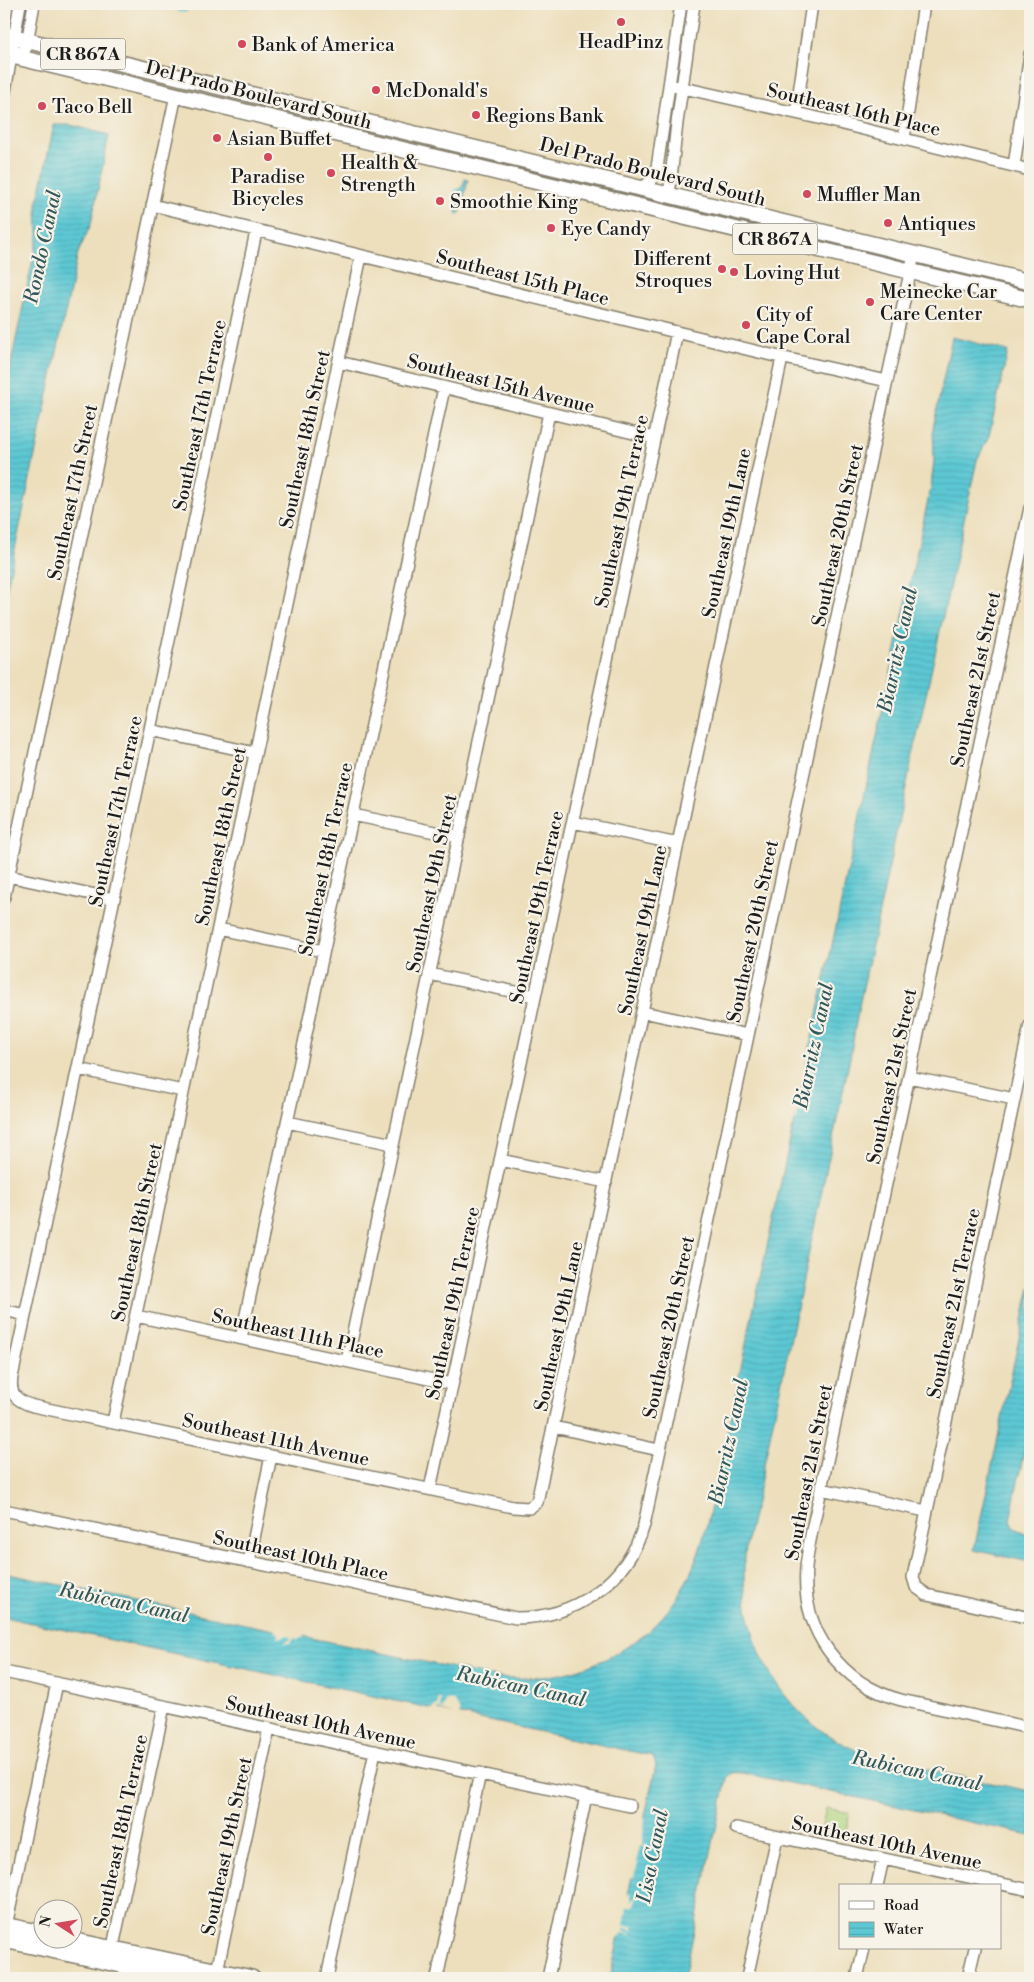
<svg xmlns="http://www.w3.org/2000/svg" width="1034" height="1982" viewBox="0 0 1034 1982" font-family="'Libre Bodoni',serif">
	<defs>
		<pattern id="water-rules" width="6" height="5" patternUnits="userSpaceOnUse" patternTransform="scale(1.25)"><rect width="6" height="5" fill="#5cc8d3"/><path d="M0 2.5h6" fill="none" stroke="#4fabb5"/></pattern>
	</defs>
	<rect width="100%" height="100%" fill="#f7f3e8"/>
	<filter id="ink" filterUnits="userSpaceOnUse"><feTurbulence type="fractalNoise" baseFrequency=".02" numOctaves="2"/><feDisplacementMap in="SourceGraphic" scale="10" xChannelSelector="R" yChannelSelector="G"/><feConvolveMatrix kernelMatrix="1 2 1 2 8 2 1 2 1" color-interpolation-filters="sRGB"/></filter>
	<filter id="wash" filterUnits="userSpaceOnUse"><feTurbulence type="fractalNoise" baseFrequency=".0096" numOctaves="4" result="noise"/><feDisplacementMap in="SourceGraphic" scale="20" xChannelSelector="R" yChannelSelector="G"/><feGaussianBlur stdDeviation="1.12" result="paint"/><feColorMatrix in="noise" values="0 0 0 0 0 0 0 0 0 0 0 0 0 0 0 0 0 1.4 0 .05"/><feComposite in="paint" operator="in"/></filter>
	<g filter="url(#wash)">
		<rect width="100%" height="100%" fill="#eddfbc"/>
		<path fill="#add47f" stroke="#64784e" d="M826,1808L850,1813L846,1831L822,1826Z"/>
		<path fill="url(#water-rules)" stroke="#3c7278" d="M54,125H71L109,135L91,224L78,253L4,601V395L38,236L37,205Z
			M465,179L468,180L460,213L457,214L455,209L460,188L463,186Z
			M952,337L1008,351L989,436L977,460L897,829L858,1011L850,1058L755,1507C750,1527 744,1549 744,1570C744,1653 788,1726 868,1755C886,1762 907,1765 927,1769C961,1777 996,1784 1030,1791V1835L743,1773C734,1772 728,1772 726,1782L684,1978H610L656,1765L653,1756L4,1617V1573L491,1676C568,1688 654,1651 688,1578C703,1548 709,1516 716,1483L931,486L934,460L933,428Z
			M1030,1287V1423L1010,1520L1014,1528L1030,1535V1562L974,1550Z"/>
		<path fill="#eddfbc" d="M806,1068L815,1070L812,1085L810,1074L808,1073L806,1075L807,1084L804,1085L801,1097L808,1099L806,1110L805,1102L802,1100L796,1121L794,1120L795,1115L793,1114L794,1107L797,1108L803,1082L800,1081Z
			M276,1628L304,1634L303,1638H300L293,1646L297,1641L296,1637L290,1643H284L291,1639L289,1635L278,1638L279,1633L275,1632Z
			M439,1698L441,1699L440,1708L443,1709L446,1700L454,1701L460,1712L459,1716L438,1709L437,1711L432,1710L434,1707H437Z
			M643,1817L645,1818L642,1843L643,1845L646,1844L648,1837L646,1847L640,1846L636,1862L638,1863L633,1878L631,1877Z
			M630,1893H631V1902L637,1895L634,1906H627L624,1926H633V1930L625,1928L623,1930L625,1932L632,1934L631,1935L621,1933L620,1937H617L627,1895Z"/>
		<g fill="none" stroke-linecap="round" stroke-linejoin="round">
			<path stroke="#5cc8d3" stroke-width="2.5" d="M179,11H186
				M456,190H459"/>
		</g>
	</g>
	<g filter="url(#ink)">
		<g fill="none" stroke-linecap="round" stroke-linejoin="round">
			<defs>
				<path id="minor" d="M12,56L19,54L26,48L34,4
					M670,85L818,118L1030,170
					M4,97L20,4
					M796,113L812,4
					M904,139L924,4
					M1014,166L1030,54
					M637,188C649,186 654,179 657,168L681,4
					M665,195L670,187L677,123L694,4
					M152,205L771,355L887,381
					M256,232L12,1377C9,1395 17,1401 33,1406L513,1507L529,1508L537,1502L782,358
					M339,362L654,438
					M1030,508L821,1489C816,1515 808,1542 806,1568C801,1631 841,1684 901,1700L1030,1728
					M150,730L255,753
					M353,815L459,837
					M573,822L678,844
					M8,876L114,899
					M4,897L176,95
					M218,929L323,951
					M429,974L535,996
					M643,1012L748,1035
					M1030,1025L913,1577L916,1587L927,1595L1030,1618
					M78,1069L183,1091
					M909,1077L1014,1099
					M287,1122L393,1144
					M500,1160L606,1182
					M4,1310L25,1315
					M136,1316L452,1384
					M241,1338L444,388
					M347,1361L549,413
					M113,1422L361,256
					M554,1427L659,1450
					M430,1489L677,332
					M821,1489L926,1511
					M4,1510L516,1618C575,1618 627,1582 644,1525L914,254
					M249,1562L271,1456
					M4,1672L630,1806
					M736,1828L1030,1890
					M877,1886L883,1859
					M6,1926L57,1683
					M111,1956L164,1706
					M217,1971L269,1729
					M327,1978L375,1751
					M437,1978L480,1773
					M548,1978L586,1796
					M747,1978L777,1837
					M857,1978L864,1948
					M968,1978L975,1948"/>
				<path id="major" d="M4,35L1030,282
					M4,54L1030,300
					M4,1925L42,1933
					M4,1940L182,1978
					M71,1940L252,1978"/>
			</defs>
			<use href="#minor" stroke="#847e6c" stroke-width="14"/>
			<use href="#major" stroke="#847e6c" stroke-width="18"/>
			<use href="#minor" stroke="#fff" stroke-width="11"/>
			<use href="#major" stroke="#fff" stroke-width="15"/>
		</g>
	</g>
	<g fill="#d1495b" stroke="#f7f3e8" stroke-width="2">
		<circle cx="621" cy="22" r="5"/>
		<circle cx="242" cy="44" r="5"/>
		<circle cx="376" cy="90" r="5"/>
		<circle cx="42" cy="106" r="5"/>
		<circle cx="476" cy="115" r="5"/>
		<circle cx="217" cy="138" r="5"/>
		<circle cx="268" cy="157" r="5"/>
		<circle cx="331" cy="173" r="5"/>
		<circle cx="807" cy="194" r="5"/>
		<circle cx="440" cy="201" r="5"/>
		<circle cx="888" cy="223" r="5"/>
		<circle cx="551" cy="228" r="5"/>
		<circle cx="722" cy="269" r="5"/>
		<circle cx="734" cy="272" r="5"/>
		<circle cx="870" cy="302" r="5"/>
		<circle cx="746" cy="325" r="5"/>
	</g>
	<g text-anchor="middle" stroke-width="4.5" stroke-linejoin="round" paint-order="stroke">
		<g fill="#f7f3e8" stroke="#5e5c59" stroke-width="1">
			<rect x="40.5" y="38.5" width="85" height="31" rx="4"/>
			<rect x="732.5" y="223.5" width="85" height="31" rx="4"/>
		</g>
		<g font-size="18" font-weight="bold" fill="#1c1c1c">
			<text x="83" y="60">CR 867A</text>
			<text x="775" y="245">CR 867A</text>
		</g>
		<g font-size="19" fill="#1c1c1c" stroke="#f7f3e8" text-anchor="start">
			<text x="621" y="48" text-anchor="middle">HeadPinz</text>
			<text x="252" y="51">Bank of America</text>
			<text x="386" y="97">McDonald's</text>
			<text x="52" y="113">Taco Bell</text>
			<text x="486" y="122">Regions Bank</text>
			<text x="227" y="145">Asian Buffet</text>
			<text x="341" y="169">Health &amp;<tspan x="341" dy="22">Strength</tspan></text>
			<text x="268" y="183" text-anchor="middle">Paradise<tspan x="268" dy="22">Bicycles</tspan></text>
			<text x="817" y="201">Muffler Man</text>
			<text x="450" y="208">Smoothie King</text>
			<text x="898" y="230">Antiques</text>
			<text x="561" y="235">Eye Candy</text>
			<text x="712" y="265" text-anchor="end">Different<tspan x="712" dy="22">Stroques</tspan></text>
			<text x="744" y="279">Loving Hut</text>
			<text x="880" y="298">Meinecke Car<tspan x="880" dy="22">Care Center</tspan></text>
			<text x="756" y="321">City of<tspan x="756" dy="22">Cape Coral</tspan></text>
		</g>
		<g font-size="19" fill="#1c1c1c" stroke="#f7f3e8">
			<text transform="translate(259 94) rotate(14)" y="7">Del Prado Boulevard South</text>
			<text transform="translate(854 109) rotate(13)" y="7">Southeast 16th Place</text>
			<text transform="translate(653 171) rotate(14)" y="7">Del Prado Boulevard South</text>
			<text transform="translate(523 277) rotate(14)" y="7">Southeast 15th Place</text>
			<text transform="translate(501 383) rotate(14)" y="7">Southeast 15th Avenue</text>
			<text transform="translate(199 415) rotate(-78)" y="7">Southeast 17th Terrace</text>
			<text transform="translate(304 439) rotate(-78)" y="7">Southeast 18th Street</text>
			<text transform="translate(72 492) rotate(-78)" y="7">Southeast 17th Street</text>
			<text transform="translate(621 511) rotate(-78)" y="7">Southeast 19th Terrace</text>
			<text transform="translate(726 533) rotate(-78)" y="7">Southeast 19th Lane</text>
			<text transform="translate(837 535) rotate(-78)" y="7">Southeast 20th Street</text>
			<text transform="translate(975 679) rotate(-78)" y="7">Southeast 21st Street</text>
			<text transform="translate(115 811) rotate(-78)" y="7">Southeast 17th Terrace</text>
			<text transform="translate(220 836) rotate(-78)" y="7">Southeast 18th Street</text>
			<text transform="translate(325 859) rotate(-78)" y="7">Southeast 18th Terrace</text>
			<text transform="translate(431 883) rotate(-78)" y="7">Southeast 19th Street</text>
			<text transform="translate(536 907) rotate(-78)" y="7">Southeast 19th Terrace</text>
			<text transform="translate(642 930) rotate(-78)" y="7">Southeast 19th Lane</text>
			<text transform="translate(752 931) rotate(-78)" y="7">Southeast 20th Street</text>
			<text transform="translate(891 1076) rotate(-78)" y="7">Southeast 21st Street</text>
			<text transform="translate(136 1232) rotate(-78)" y="7">Southeast 18th Street</text>
			<text transform="translate(452 1303) rotate(-78)" y="7">Southeast 19th Terrace</text>
			<text transform="translate(953 1303) rotate(-78)" y="7">Southeast 21st Terrace</text>
			<text transform="translate(558 1326) rotate(-78)" y="7">Southeast 19th Lane</text>
			<text transform="translate(668 1327) rotate(-78)" y="7">Southeast 20th Street</text>
			<text transform="translate(298 1333) rotate(12)" y="7">Southeast 11th Place</text>
			<text transform="translate(276 1439) rotate(12)" y="7">Southeast 11th Avenue</text>
			<text transform="translate(808 1472) rotate(-79)" y="7">Southeast 21st Street</text>
			<text transform="translate(301 1555) rotate(12)" y="7">Southeast 10th Place</text>
			<text transform="translate(321 1722) rotate(12)" y="7">Southeast 10th Avenue</text>
			<text transform="translate(120 1831) rotate(-78)" y="7">Southeast 18th Terrace</text>
			<text transform="translate(887 1842) rotate(12)" y="7">Southeast 10th Avenue</text>
			<text transform="translate(226 1846) rotate(-78)" y="7">Southeast 19th Street</text>
		</g>
		<g font-size="20" font-style="italic" fill="#32585c" stroke="#f7f3e8">
			<text transform="translate(42 247) rotate(-78)" y="7">Rondo Canal</text>
			<text transform="translate(897 650) rotate(-78)" y="7">Biarritz Canal</text>
			<text transform="translate(813 1046) rotate(-78)" y="7">Biarritz Canal</text>
			<text transform="translate(728 1442) rotate(-78)" y="7">Biarritz Canal</text>
			<text transform="translate(124 1602) rotate(12)" y="7">Rubican Canal</text>
			<text transform="translate(521 1686) rotate(12)" y="7">Rubican Canal</text>
			<text transform="translate(917 1770) rotate(12)" y="7">Rubican Canal</text>
			<text transform="translate(652 1856) rotate(-79)" y="7">Lisa Canal</text>
		</g>
	</g>
	<rect width="1034" height="1982" fill="none" stroke="#f7f3e8" stroke-width="20"/>
	<rect x="839" y="1884" width="162" height="65" fill="#f7f3e8" stroke="#9f9d96"/>
	<rect x="849" y="1901" width="25" height="8" fill="#ffffff" stroke="#9f9d96"/>
	<text x="884" y="1910" font-size="15" fill="#1c1c1c">Road</text>
	<rect x="849" y="1922" width="25" height="15" fill="url(#water-rules)" stroke="#9f9d96"/>
	<text x="884" y="1934" font-size="15" fill="#1c1c1c">Water</text>
	<g transform="translate(58 1924) rotate(282)"><circle r="24" fill="#f7f3e8" stroke="#9f9d96"/>
	<path d="M0-4L9 19L0 12L-9 19Z" fill="#d1495b"/>
	<text y="-8" font-size="14" font-weight="bold" text-anchor="middle" fill="#1c1c1c">N</text>
	</g>
</svg>
